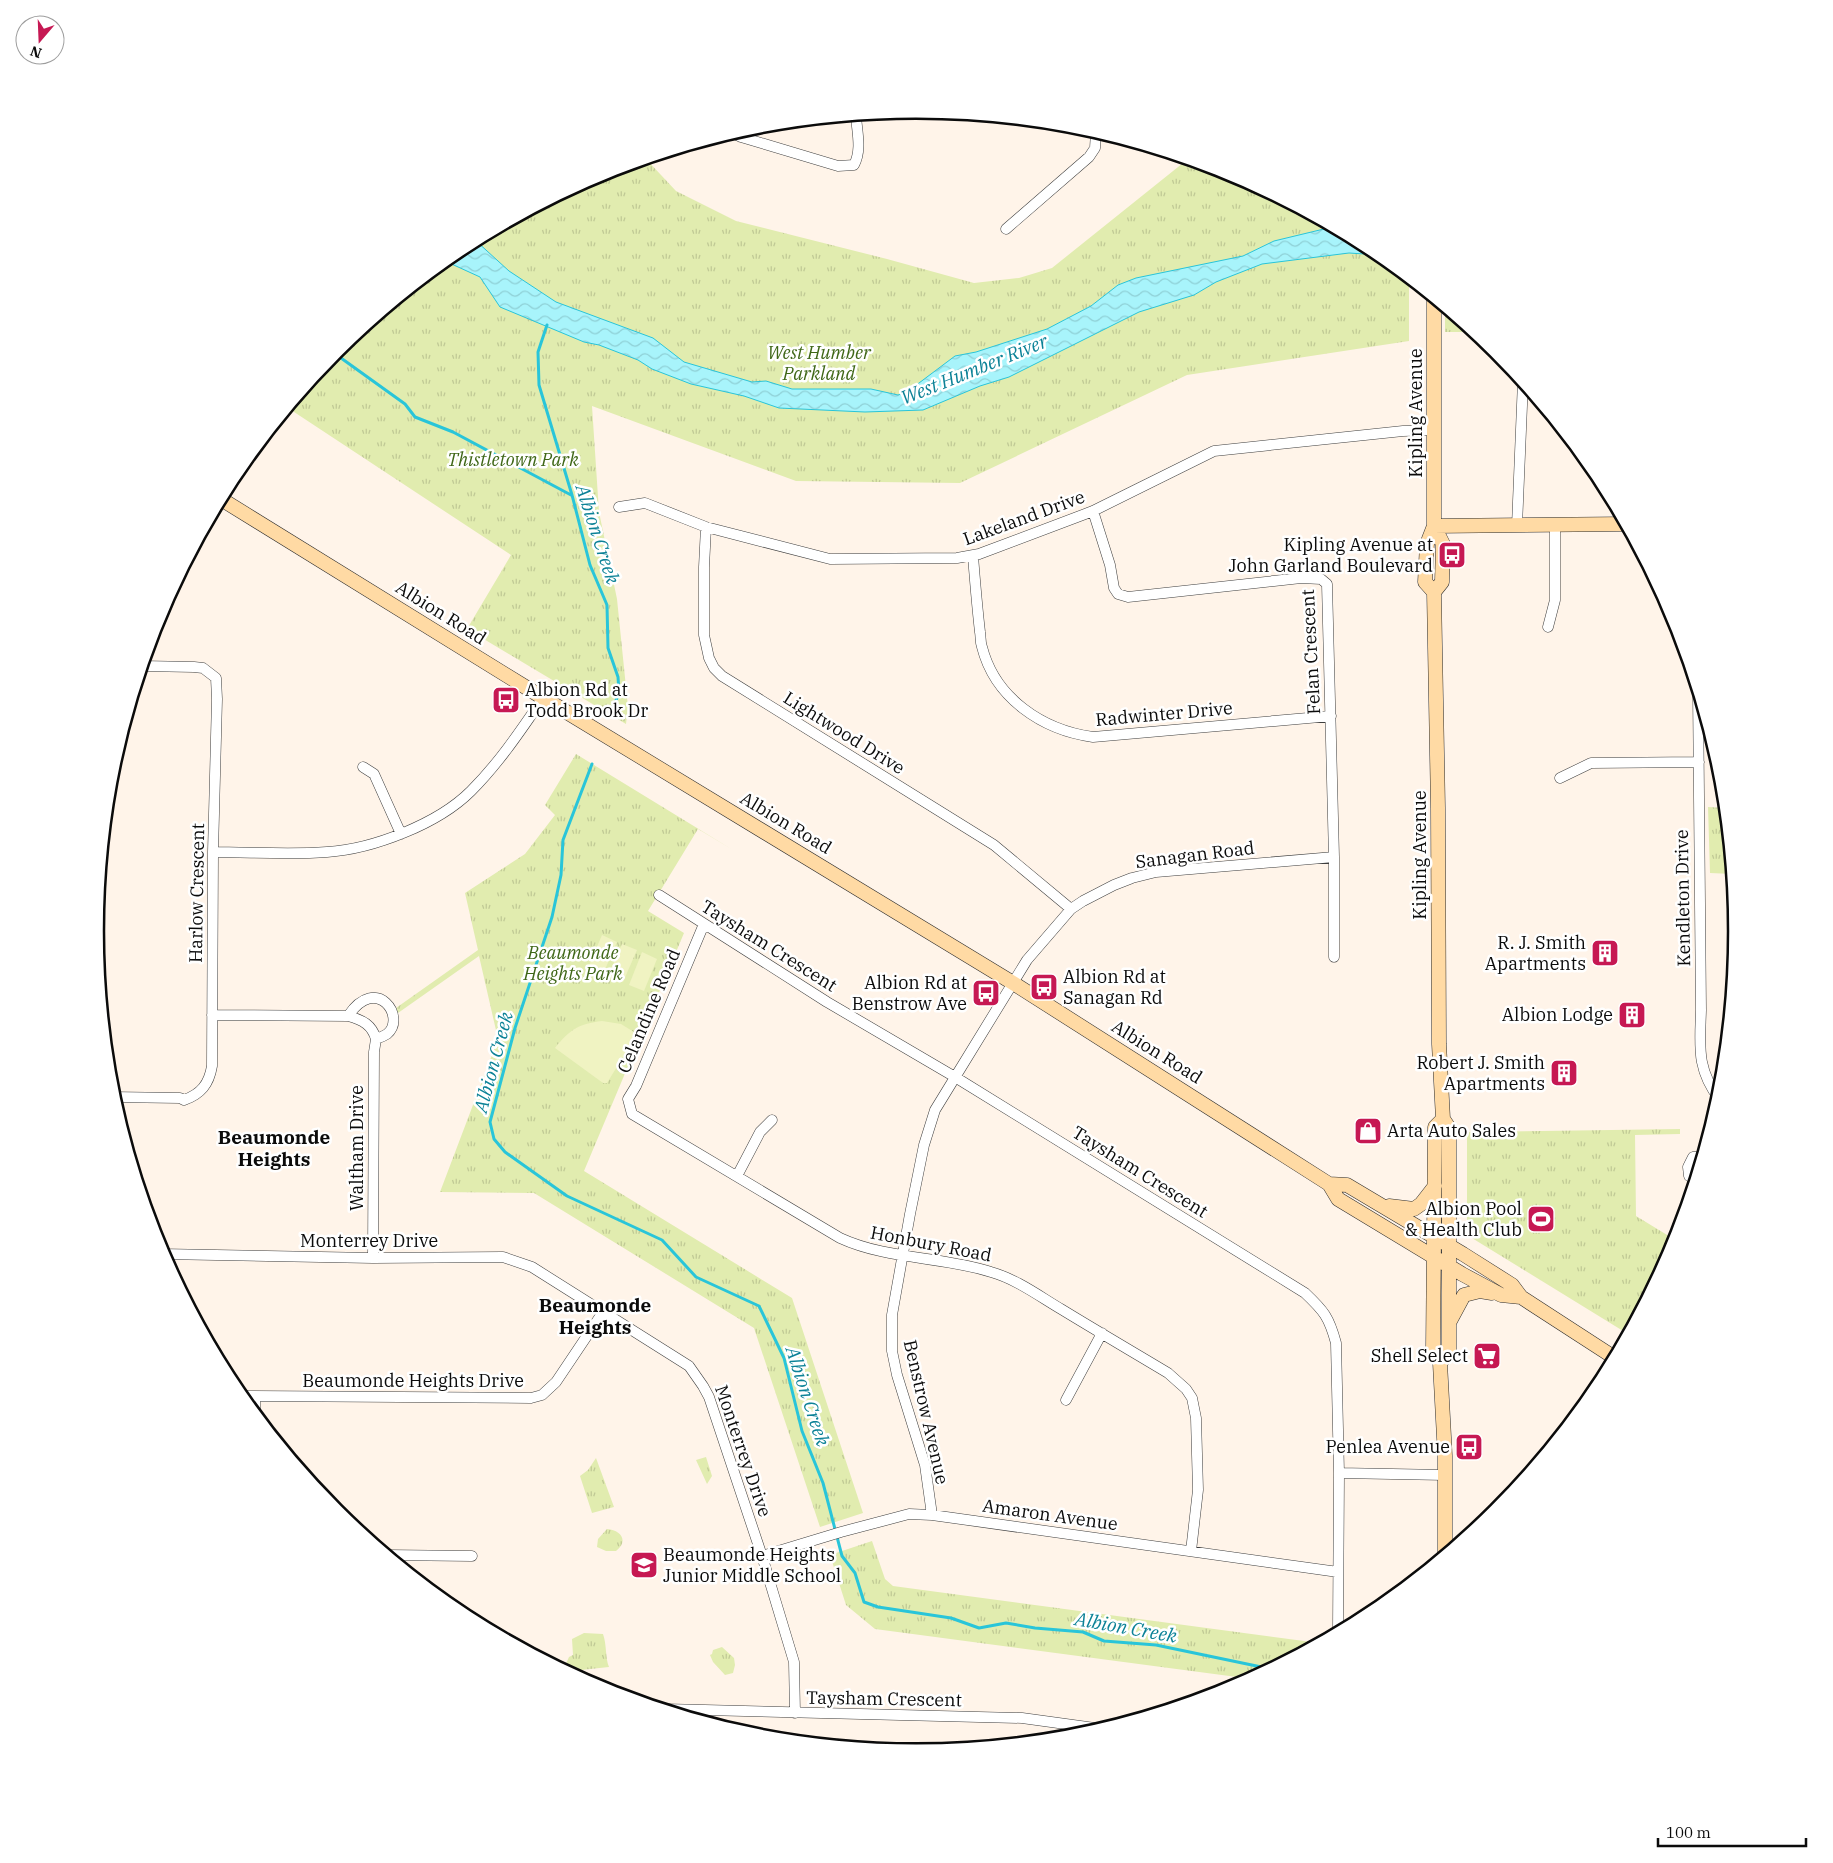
<svg xmlns="http://www.w3.org/2000/svg" width="1833" height="1863" viewBox="0 0 1833 1863" font-family="'IBM Plex Serif',serif">
	<defs>
		<pattern id="park-tufts" width="24" height="20" patternUnits="userSpaceOnUse" patternTransform="scale(1.25)"><rect width="24" height="20" fill="#e1ecaf"/><path d="M3 7l-1-3M5 7V3M7 7l1-3M15 17l-1-3M17 17v-4M19 17l1-3" fill="none" stroke="#c0c995"/></pattern>
		<pattern id="water-waves" width="16" height="10" patternUnits="userSpaceOnUse" patternTransform="scale(1.25)"><rect width="16" height="10" fill="#a8f4fb"/><path d="M0 5q4-4 8 0t8 0" fill="none" stroke="#8fd0d6"/></pattern>
	</defs>
	<rect width="100%" height="100%" fill="#fff4e9"/>
	<path fill="url(#park-tufts)" d="M646,159L676,191L736,221L887,259L974,283L1019,278L1052,268L1188,159L1231,173L1373,249L1409,278V341L1187,375L960,483L796,481L592,406L599,512L617,599L628,707L626,724L467,629L511,555L288,408L336,350L460,248L602,172Z
		M1445,308L1475,332H1445Z
		M576,754L733,850L698,829L648,911L684,933L584,1171L792,1298L863,1513L820,1527L754,1328L534,1193L440,1192L498,1039L479,956L398,1013L396,1008L478,950L465,893L525,854L555,815L545,805Z
		M1708,807L1726,808L1732,874L1710,873Z
		M1680,1129V1134L1635,1135L1636,1216L1677,1241L1628,1334L1467,1235V1132Z
		M706,1457L712,1476L707,1484L696,1460Z
		M596,1458L614,1507L592,1513L580,1476L588,1470Z
		M607,1529C621,1530 629,1541 616,1551H606L597,1547L598,1539Z
		M872,1541L885,1579L893,1586L1319,1643L1252,1679L875,1629L846,1605L830,1555Z
		M584,1633L603,1634C607,1645 605,1657 609,1667L581,1670L578,1672H568L564,1668L569,1657L573,1655L572,1639Z
		M722,1647L734,1658L735,1665L733,1673L725,1675L713,1662L710,1655L712,1654L713,1650Z"/>
	<path fill="#f0f3c2" d="M602,935L617,942L603,974L588,968Z
		M622,944L637,950L623,982L608,976Z
		M642,952L657,959L644,991L629,985Z
		M602,1021L621,1024L637,1034L607,1083H603L555,1048C570,1029 579,1024 602,1021Z"/>
	<path fill="url(#water-waves)" stroke="#29c5d9" d="M1328,228H1334L1373,249L1380,255L1349,253L1262,264L1216,282L1194,295L1139,312L1009,377L980,386L923,410L865,412L779,408L744,396L691,384L652,369L638,360L599,345L584,342L500,307L480,277L445,261L460,248L475,240L509,271L556,302L653,338L684,362L752,382L766,381L792,389H871L898,395L907,392L955,356L976,352L1047,329L1091,306L1118,285L1136,278L1243,256L1274,241Z"/>
	<g fill="none" stroke-linecap="round" stroke-linejoin="round">
		<path stroke="#29c5d9" stroke-width="3" d="M547,325L538,352L539,385L572,495L590,565L607,605L608,648L618,677L619,692L613,709
			M334,353L405,404L415,417L453,432L571,495
			M592,764L563,840L561,875L552,917L515,1028L490,1122L494,1139L505,1152L567,1196L662,1240L696,1277L759,1306L784,1358L802,1431L823,1483L842,1556L855,1573L864,1602L878,1607L951,1618L979,1628L1006,1623L1035,1628L1083,1632L1104,1641L1156,1645L1271,1669"/>
		<defs>
			<path id="street" d="M733,133L741,137L838,166L854,165C862,150 857,132 856,116
				M1006,229L1089,157L1095,148L1096,132
				M619,507L645,503L706,527L830,559L957,558L979,554L1093,511L1214,451L1403,431L1435,430
				M1093,511L1110,565L1114,588L1118,594L1128,597L1301,578L1321,579L1327,584L1334,857V957
				M1517,526L1523,381
				M706,527L704,567V635L709,658L714,668L722,676L994,845L1071,909
				M973,556C975,581 977,606 980,632C981,637 980,642 982,647C995,698 1042,730 1093,737L1331,716
				M1548,627L1555,600V525
				M1698,690L1701,1010C1700,1046 1696,1069 1720,1100
				M363,767L374,774L401,834
				M1560,778L1591,763L1699,762
				M213,852C251,852 289,855 327,852C373,849 438,824 471,791C499,763 521,730 543,698
				M659,895L827,1002L955,1077L1305,1293C1324,1311 1329,1317 1336,1343L1339,1473L1338,1633
				M704,924L636,1086L628,1099L632,1114L840,1238C888,1260 941,1256 991,1272C1016,1279 1039,1296 1061,1309C1097,1331 1133,1352 1168,1373L1186,1389L1192,1398L1196,1418L1198,1490L1191,1551
				M212,1015L348,1016C377,973 407,1018 387,1034C384,1036 379,1038 376,1039L374,1052L373,1258
				M348,1016C363,1020 372,1025 376,1039
				M112,1097L180,1098L184,1100C201,1094 209,1084 212,1066L213,852L217,699L216,678L203,668L194,667L143,666
				M737,1176L760,1132L772,1120
				M1695,1180L1689,1176L1688,1167L1693,1157L1703,1156
				M162,1254L373,1258L503,1257L532,1267L689,1366L703,1386L709,1397L762,1556L794,1662L795,1713
				M240,1396L531,1398L542,1395L556,1382L603,1312
				M1066,1400L1102,1333
				M255,1414V1397
				M1339,1473L1445,1475
				M932,1515L925,1465L897,1375L892,1351V1315L910,1214L924,1145L935,1110L1027,960L1071,909L1083,901L1114,885L1132,878L1156,872L1334,857
				M387,1555L472,1556
				M762,1556L841,1532L909,1514L932,1515L1338,1572
				M665,1709L1022,1718L1102,1729"/>
			<path id="secondary" d="M1434,299V526L1427,544L1425,582L1434,592L1438,808L1439,1044L1443,1119L1449,1128V1352L1440,1363
				M221,499L527,688L1013,983L1329,1184L1338,1199L1462,1274L1501,1295L1521,1297
				M1434,526L1626,524
				M1434,526L1443,544L1442,582L1434,592
				M1443,1119L1435,1127L1433,1350L1440,1363L1445,1456V1555
				M1329,1184L1347,1185L1463,1254L1512,1285L1521,1297L1615,1358
				M1389,1206L1414,1209L1421,1204L1435,1186
				M1450,1321L1464,1295L1480,1291L1492,1293"/>
		</defs>
		<use href="#street" stroke="#3e3e3e" stroke-width="11"/>
		<use href="#secondary" stroke="#2d2d2d" stroke-width="15"/>
		<use href="#street" stroke="#fff" stroke-width="10"/>
		<use href="#secondary" stroke="#ffdaa4" stroke-width="14"/>
	</g>
	<defs>
		<symbol id="bus-square" viewBox="-11 -11 22 22"><rect x="-9" y="-9" width="18" height="18" rx="4" fill="#c61853" stroke="#fff"/><path d="M-5-6H5V4H4V6H2V4H-2V6H-4V4H-5ZM-3.5-4V0h7V-4ZM-3.5 1.2v1.5H-2V1.2ZM2 1.2v1.5H3.5V1.2Z" fill="#fff"/></symbol>
		<symbol id="building-square" viewBox="-11 -11 22 22"><rect x="-9" y="-9" width="18" height="18" rx="4" fill="#c61853" stroke="#fff"/><path d="M-4-6H4V6H1V3H-1V6H-4ZM-2.5-4.3h1.7v1.8h-1.7ZM.8-4.3h1.7v1.8H.8ZM-2.5-1h1.7V.8h-1.7ZM.8-1h1.7V.8H.8Z" fill="#fff"/></symbol>
		<symbol id="shop-square" viewBox="-11 -11 22 22"><rect x="-9" y="-9" width="18" height="18" rx="4" fill="#c61853" stroke="#fff"/><path d="M-5-2.5h2.3a2.7 3.5 0 0 1 5.4 0H5L5.5 6h-11ZM-1.5-2.5h3a1.5 2.3 0 0 0-3 0Z" fill="#fff"/></symbol>
		<symbol id="stadium-square" viewBox="-11 -11 22 22"><rect x="-9" y="-9" width="18" height="18" rx="4" fill="#c61853" stroke="#fff"/><path d="M0-5a6.5 5 0 1 0 0 10a6.5 5 0 1 0 0-10ZM-3.5-1.8h7v3.6h-7Z" fill="#fff"/></symbol>
		<symbol id="supermarket-square" viewBox="-11 -11 22 22"><rect x="-9" y="-9" width="18" height="18" rx="4" fill="#c61853" stroke="#fff"/><path d="M-6-5.5h2.5l.6 2H6L4.5 2H-2.5L-4.4-4H-6ZM-1.5 3.2a1.3 1.3 0 1 0 .1 0ZM3 3.2a1.3 1.3 0 1 0 .1 0Z" fill="#fff"/></symbol>
		<symbol id="school-square" viewBox="-11 -11 22 22"><rect x="-9" y="-9" width="18" height="18" rx="4" fill="#c61853" stroke="#fff"/><path d="M0-5L7-2L0 1L-7-2ZM-4 1L0 2.5L4 1V4Q0 6-4 4Z" fill="#fff"/></symbol>
	</defs>
	<g fill-rule="evenodd">
		<use href="#bus-square" x="1436" y="539" width="32" height="32"/>
		<use href="#bus-square" x="490" y="684" width="32" height="32"/>
		<use href="#building-square" x="1589" y="937" width="32" height="32"/>
		<use href="#bus-square" x="1028" y="971" width="32" height="32"/>
		<use href="#bus-square" x="970" y="977" width="32" height="32"/>
		<use href="#building-square" x="1616" y="999" width="32" height="32"/>
		<use href="#building-square" x="1548" y="1057" width="32" height="32"/>
		<use href="#shop-square" x="1352" y="1115" width="32" height="32"/>
		<use href="#stadium-square" x="1525" y="1203" width="32" height="32"/>
		<use href="#supermarket-square" x="1471" y="1340" width="32" height="32"/>
		<use href="#bus-square" x="1453" y="1431" width="32" height="32"/>
		<use href="#school-square" x="628" y="1549" width="32" height="32"/>
	</g>
	<g text-anchor="middle" stroke-width="5" stroke-linejoin="round" paint-order="stroke">
		<g font-size="18" font-style="italic" fill="#3f6717" stroke="#fff">
			<text x="819" y="359">West Humber<tspan x="819" dy="21">Parkland</tspan></text>
			<text x="513" y="466">Thistletown Park</text>
			<text x="573" y="959">Beaumonde<tspan x="573" dy="21">Heights Park</tspan></text>
		</g>
		<g font-size="18" fill="#0b0b0b" stroke="#fff">
			<text transform="translate(1416 413) rotate(-90)" y="6">Kipling Avenue</text>
			<text transform="translate(1024 518) rotate(-20)" y="6">Lakeland Drive</text>
			<text transform="translate(441 613) rotate(32)" y="6">Albion Road</text>
			<text transform="translate(1311 652) rotate(-93)" y="6">Felan Crescent</text>
			<text transform="translate(1164 714) rotate(-5)" y="6">Radwinter Drive</text>
			<text transform="translate(844 733) rotate(32)" y="6">Lightwood Drive</text>
			<text transform="translate(786 823) rotate(31)" y="6">Albion Road</text>
			<text transform="translate(1195 855) rotate(-7)" y="6">Sanagan Road</text>
			<text transform="translate(1420 855) rotate(-90)" y="6">Kipling Avenue</text>
			<text transform="translate(197 893) rotate(-89)" y="6">Harlow Crescent</text>
			<text transform="translate(1683 898) rotate(-91)" y="6">Kendleton Drive</text>
			<text transform="translate(769 946) rotate(32)" y="6">Taysham Crescent</text>
			<text transform="translate(649 1011) rotate(-67)" y="6">Celandine Road</text>
			<text transform="translate(1157 1052) rotate(32)" y="6">Albion Road</text>
			<text transform="translate(357 1148) rotate(-90)" y="6">Waltham Drive</text>
			<text transform="translate(1140 1172) rotate(32)" y="6">Taysham Crescent</text>
			<text x="369" y="1247">Monterrey Drive</text>
			<text transform="translate(931 1244) rotate(11)" y="6">Honbury Road</text>
			<text x="413" y="1387">Beaumonde Heights Drive</text>
			<text transform="translate(926 1412) rotate(77)" y="6">Benstrow Avenue</text>
			<text transform="translate(743 1451) rotate(71)" y="6">Monterrey Drive</text>
			<text transform="translate(1050 1515) rotate(8)" y="6">Amaron Avenue</text>
			<text transform="translate(884 1699) rotate(1)" y="6">Taysham Crescent</text>
		</g>
		<g font-size="18" fill="#0b0b0b" stroke="#fff" text-anchor="end">
			<text x="1433" y="551">Kipling Avenue at<tspan x="1433" dy="21">John Garland Boulevard</tspan></text>
			<text x="525" y="696" text-anchor="start">Albion Rd at<tspan x="525" dy="21">Todd Brook Dr</tspan></text>
			<text x="1586" y="949">R. J. Smith<tspan x="1586" dy="21">Apartments</tspan></text>
			<text x="1063" y="983" text-anchor="start">Albion Rd at<tspan x="1063" dy="21">Sanagan Rd</tspan></text>
			<text x="967" y="989">Albion Rd at<tspan x="967" dy="21">Benstrow Ave</tspan></text>
			<text x="1613" y="1021">Albion Lodge</text>
			<text x="1545" y="1069">Robert J. Smith<tspan x="1545" dy="21">Apartments</tspan></text>
			<text x="1387" y="1137" text-anchor="start">Arta Auto Sales</text>
			<text x="1522" y="1215">Albion Pool<tspan x="1522" dy="21">&amp; Health Club</tspan></text>
			<text x="1468" y="1362">Shell Select</text>
			<text x="1450" y="1453">Penlea Avenue</text>
			<text x="663" y="1561" text-anchor="start">Beaumonde Heights<tspan x="663" dy="21">Junior Middle School</tspan></text>
		</g>
		<g font-size="19" font-style="italic" fill="#0c8297" stroke="#fff">
			<text transform="translate(974 369) rotate(-22)" y="7">West Humber River</text>
			<text transform="translate(598 534) rotate(72)" y="7">Albion Creek</text>
			<text transform="translate(493 1062) rotate(-75)" y="7">Albion Creek</text>
			<text transform="translate(808 1396) rotate(72)" y="7">Albion Creek</text>
			<text transform="translate(1126 1627) rotate(10)" y="7">Albion Creek</text>
		</g>
		<g font-size="19" font-weight="bold" fill="#0b0b0b" stroke="#fff">
			<text x="274" y="1144">Beaumonde<tspan x="274" dy="22">Heights</tspan></text>
			<text x="595" y="1312">Beaumonde<tspan x="595" dy="22">Heights</tspan></text>
		</g>
	</g>
	<path d="M0 0H1833V1863H0ZM104 931a812 812 0 1 1 1624 0a812 812 0 1 1-1624 0Z" fill="#fff" fill-rule="evenodd"/>
	<path fill="none" stroke="#0b0b0b" stroke-width="2.5" d="M104 931a812 812 0 1 1 1624 0a812 812 0 1 1-1624 0Z"/>
	<g transform="translate(40 40) rotate(199)"><circle r="24" fill="#ffffff" stroke="#9d9d9d"/>
	<path d="M0-4L9 19L0 12L-9 19Z" fill="#c61853"/>
	<text y="-8" font-size="14" font-weight="bold" text-anchor="middle" fill="#0b0b0b">N</text>
	</g>
	<path d="M1658 1838v8h148v-8" fill="none" stroke="#0b0b0b" stroke-width="2.5"/>
	<text x="1666" y="1838" font-size="15" fill="#0b0b0b" stroke="#ffffff" stroke-width="4" paint-order="stroke">100 m</text>
</svg>
